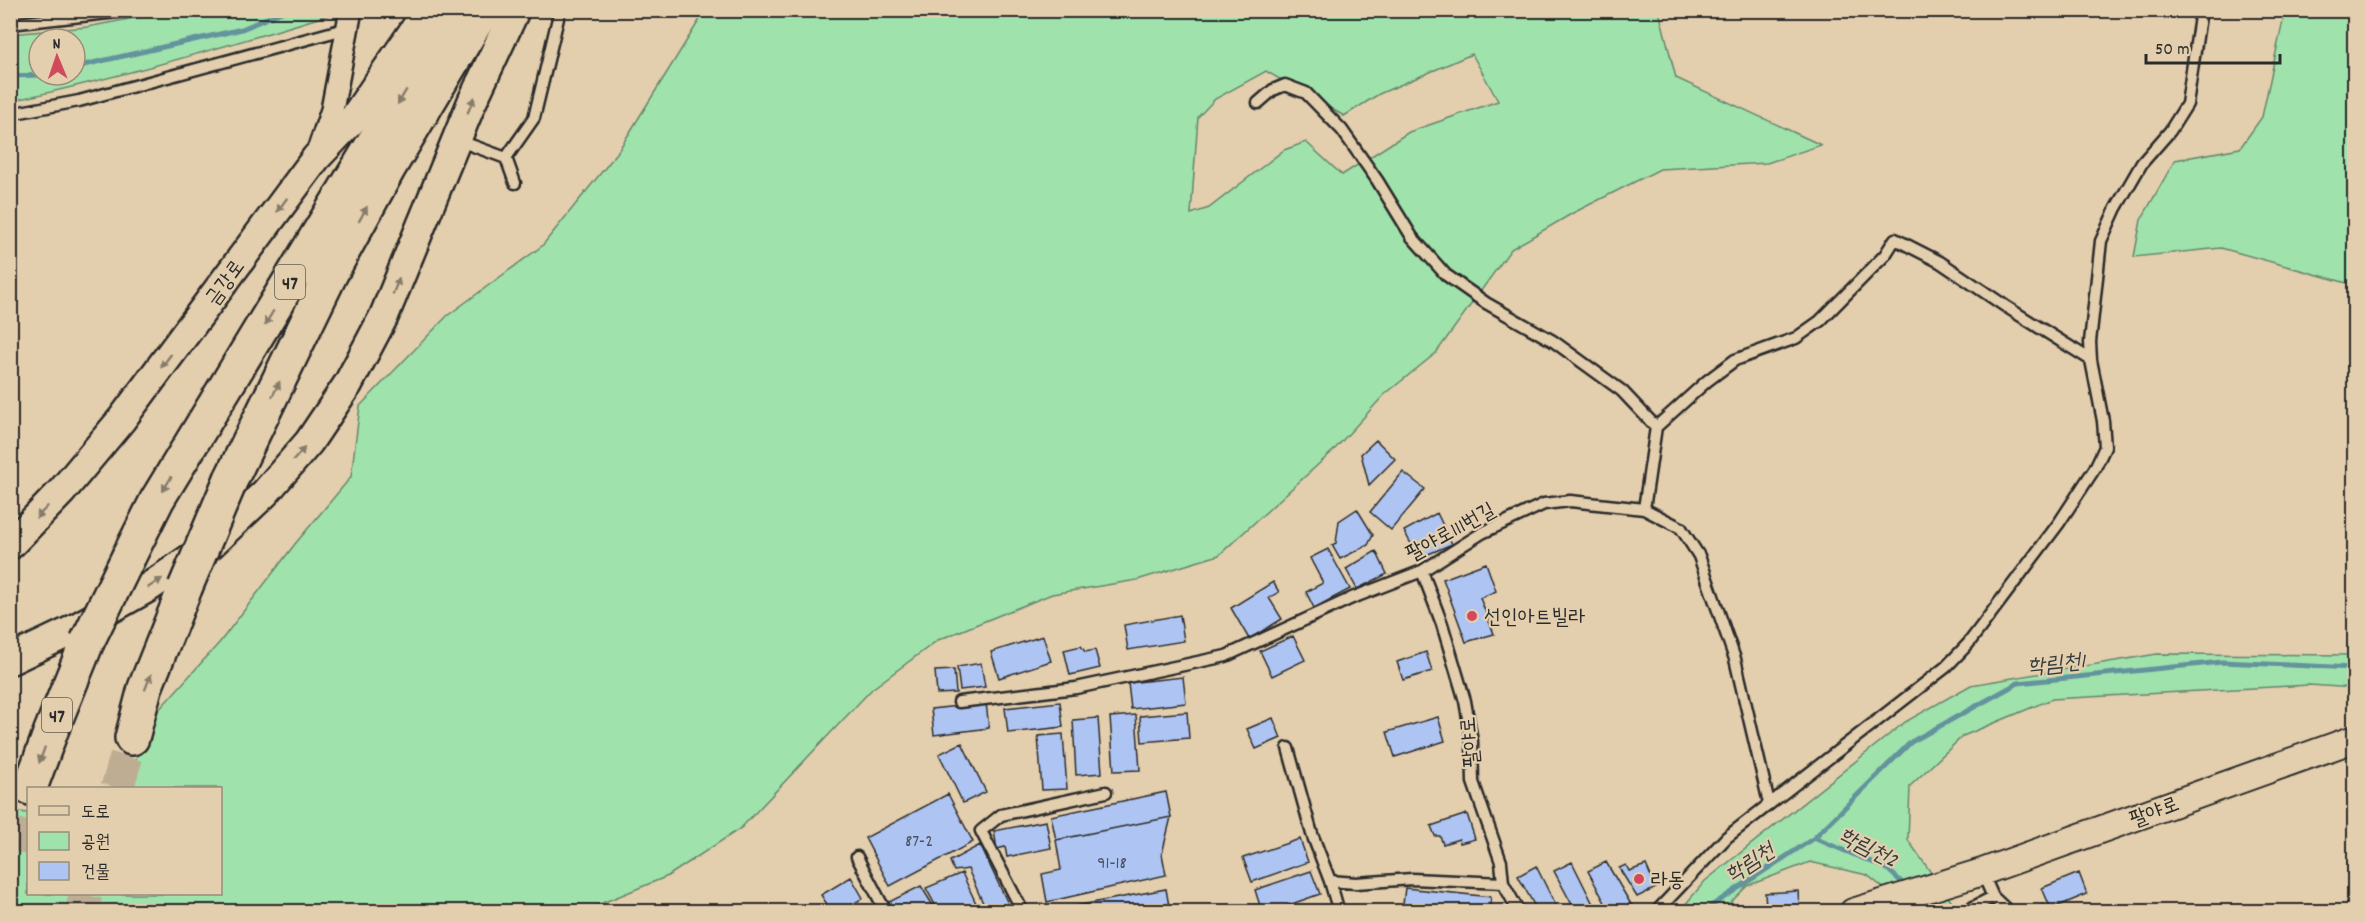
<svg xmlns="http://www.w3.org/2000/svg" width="2365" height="922" viewBox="0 0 2365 922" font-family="Dekko,'Poor Story',sans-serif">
	<rect width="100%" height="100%" fill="#e3cead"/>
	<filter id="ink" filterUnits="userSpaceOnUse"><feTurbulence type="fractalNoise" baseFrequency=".0167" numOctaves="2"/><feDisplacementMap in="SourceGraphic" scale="12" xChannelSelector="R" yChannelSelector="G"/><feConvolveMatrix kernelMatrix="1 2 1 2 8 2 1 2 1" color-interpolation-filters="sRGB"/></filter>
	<g filter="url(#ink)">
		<path fill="#9fe2ac" stroke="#65866c" stroke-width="1.5" fill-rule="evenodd" d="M171,11H341C232,45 122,77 11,101V34L87,27ZM39,39H75V75H39Z
			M705,11H1661L1660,15L1676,78L1821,145L1767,163L1660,169L1573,213L1511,249L1436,353L1384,395L1333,451L1219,555L1137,580L1052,594L938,640L872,689L741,828L668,876L583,911L11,912V811L28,813V894H220V788H128L146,724L220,642L295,544L351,477L360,406L447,316L542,246L617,153ZM1472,54L1498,101L1409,132L1342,175L1306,142L1284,150L1209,208L1191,214L1198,117L1215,99L1266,71L1344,116L1379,94Z
			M2285,11H2354V285L2221,248L2134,257L2141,220L2175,160L2240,148L2262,117Z
			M2157,654L2354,655V688L2309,685L2052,699L1963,736L1910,786L1908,840L1958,911H1913L1867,875L1810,862L1747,886L1722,911L1679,912L1705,881L1905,722L1971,685Z"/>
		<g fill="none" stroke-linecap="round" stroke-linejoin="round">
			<path stroke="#64939c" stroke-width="5" d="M75,67L242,29L286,10
				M10,76L41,75
				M1814,838L1886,868L1907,887
				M1921,899L1935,912
				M1702,912L1814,838L1911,742L2018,683L2222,662L2354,668"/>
		</g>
		<path fill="#aec5f3" stroke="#2b2b2b" stroke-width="1.5" d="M1376,440L1395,459L1369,485L1361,454Z
			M1403,472L1425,489L1391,530L1370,512Z
			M1357,509L1373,535L1368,545L1340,559L1332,545L1336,543L1339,521Z
			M1437,513L1452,544L1419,558L1404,531Z
			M1328,549L1350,589L1314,608L1306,592L1323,583L1310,558Z
			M1376,551L1387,574L1357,589L1346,569Z
			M1486,563L1496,591L1480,598L1494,634L1466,642L1443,579Z
			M1273,582L1279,592L1269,598L1282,619L1249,639L1231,608Z
			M1180,615L1184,641L1128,650L1124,625Z
			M1043,636L1051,661L999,678L991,652Z
			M1293,636L1305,660L1272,676L1260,651Z
			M1081,646L1085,652L1095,650L1100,668L1070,675L1064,650Z
			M1426,652L1432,671L1403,680L1397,662Z
			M981,663L985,687L960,690L957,667Z
			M954,670L956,693L937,694L935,671Z
			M1183,677L1186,703L1131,709L1128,683Z
			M1060,702L1063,727L1008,733L1005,708Z
			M986,703L989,728L934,735L931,709Z
			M1187,712L1189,738L1142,742L1140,716Z
			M1136,715L1140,770L1114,771L1110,717Z
			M1438,717L1445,741L1395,757L1387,732Z
			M1098,718L1102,773L1076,775L1073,720Z
			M1273,718L1281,738L1256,749L1247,729Z
			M1063,734L1067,789L1042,790L1038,736Z
			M962,743L986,792L963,803L939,754Z
			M1166,792L1171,817L1056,840L1051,816Z
			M948,794L973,842L890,886L865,838Z
			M1467,814L1475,839L1460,843L1459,839L1443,844L1440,836H1435L1431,826Z
			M1171,817L1162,854L1166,875L1047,902L1042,874L1061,870L1056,840Z
			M1046,821L1051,848L1007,857L1005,847L997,849L994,831Z
			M1300,839L1308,862L1252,882L1243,858Z
			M980,845L1012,912H987L968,869L954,871L950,861Z
			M1572,862L1597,912H1576L1554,871Z
			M1606,862L1632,906L1629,909L1630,912H1610L1588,871Z
			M1626,865L1629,871L1646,865L1656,888L1637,897L1619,868Z
			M1536,866L1559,912H1538L1518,876Z
			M1311,871L1320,894L1269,912H1262L1255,890Z
			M962,873L980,912H939L926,888Z
			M2079,873L2087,894L2051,909L2042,888Z
			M851,877L863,898L840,912H832L821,895Z
			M921,886L937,912H894L889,902Z
			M1405,888L1491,897L1489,912H1402Z
			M1166,889L1170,912L1049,911Z
			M1798,891L1799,905L1766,907L1765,893Z
			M2043,905L2045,912H2028V911Z"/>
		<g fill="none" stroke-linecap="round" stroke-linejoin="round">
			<path stroke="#bead93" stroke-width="33" stroke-dasharray="33 16" stroke-linecap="butt" d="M117,788L132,738
				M10,850L28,794
				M81,912L86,894"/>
			<defs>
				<path id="service" d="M10,24L135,10
					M1258,103L1273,90L1285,85L1306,93L1342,130L1377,180L1412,237L1446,275L1486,303L1553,341L1622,391L1656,427
					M10,114L79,101L348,28
					M457,140L506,158L534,118L560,10
					M506,158L515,183
					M1644,509L1656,427L1707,381L1735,360L1796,338L1820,321L1885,255L1895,239L1940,262L2005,306L2091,360
					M1422,571L1442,624L1465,701L1472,741L1473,782L1501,862L1503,883L1519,912
					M959,702L1076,688L1226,656L1352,598L1422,571L1482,533L1544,504L1570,501L1644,509L1681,528L1699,556L1735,659L1769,803
					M1288,748L1312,834L1330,881L1356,883L1412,879L1503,883
					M857,857L886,912
					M1982,872L1993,897L2009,912
					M1330,881L1339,912
					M1023,912L981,831L1001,815L1106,792
					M1656,912L1727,837L1946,667L1968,644L2059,523L2095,468L2105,447L2103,421L2091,360L2090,342L2101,241L2116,208L2142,163L2170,131L2187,104L2201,10
					M1964,912L1993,897"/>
				<path id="minor" d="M318,151L332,110L351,10"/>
				<path id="tertiary" d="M1853,912L1982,872L2354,739"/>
				<path id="secondary" d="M10,545L62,491L122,419L316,158L354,118L428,10
					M10,660L69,632L149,587L210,545L265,493L309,442L348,384L384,316L472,102L515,10"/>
				<path id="trunk" d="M231,479L331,273L388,169L483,10
					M129,556L157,500L454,10
					M132,738L145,688L185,588
					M30,788L51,731L87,642"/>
			</defs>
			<use href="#service" stroke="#2b2b2b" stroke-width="15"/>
			<use href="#minor" stroke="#2b2b2b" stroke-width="26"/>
			<use href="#tertiary" stroke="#2b2b2b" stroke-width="30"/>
			<use href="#secondary" stroke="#2b2b2b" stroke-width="33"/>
			<use href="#trunk" stroke="#2b2b2b" stroke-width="38"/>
			<use href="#service" stroke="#e3cead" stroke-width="10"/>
			<use href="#minor" stroke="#e3cead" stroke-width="21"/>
			<use href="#tertiary" stroke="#e3cead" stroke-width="26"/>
			<use href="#secondary" stroke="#e3cead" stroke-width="28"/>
			<use href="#trunk" stroke="#e3cead" stroke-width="33"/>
			<defs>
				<path id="trunk-bridge" d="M185,588L231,479
					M87,642L129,556"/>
			</defs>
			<use href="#trunk-bridge" stroke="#2b2b2b" stroke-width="38" stroke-linecap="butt"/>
			<use href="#trunk-bridge" stroke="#e3cead" stroke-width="33"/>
		</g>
		<defs><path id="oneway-solid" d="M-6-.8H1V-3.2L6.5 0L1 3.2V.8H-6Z" transform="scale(1.5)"/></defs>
		<g fill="#877c6c">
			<use href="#oneway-solid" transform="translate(402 97) rotate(121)"/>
			<use href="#oneway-solid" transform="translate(471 105) rotate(-67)"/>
			<use href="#oneway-solid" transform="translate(282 205) rotate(126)"/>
			<use href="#oneway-solid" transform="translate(363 214) rotate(-61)"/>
			<use href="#oneway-solid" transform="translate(396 286) rotate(-68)"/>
			<use href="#oneway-solid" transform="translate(269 318) rotate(121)"/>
			<use href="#oneway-solid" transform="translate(166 361) rotate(127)"/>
			<use href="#oneway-solid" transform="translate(276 389) rotate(-64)"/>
			<use href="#oneway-solid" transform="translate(299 454) rotate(-49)"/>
			<use href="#oneway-solid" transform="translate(167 484) rotate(121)"/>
			<use href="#oneway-solid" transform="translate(42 512) rotate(134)"/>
			<use href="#oneway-solid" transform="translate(155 583) rotate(-33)"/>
			<use href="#oneway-solid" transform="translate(148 682) rotate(-69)"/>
			<use href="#oneway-solid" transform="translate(42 755) rotate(110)"/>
		</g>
	</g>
	<g fill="#d1495b" stroke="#e3cead" stroke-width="2">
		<circle cx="1472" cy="616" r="6"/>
		<circle cx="1639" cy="879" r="6"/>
	</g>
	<g text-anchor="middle" stroke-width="4.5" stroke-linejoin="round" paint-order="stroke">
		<g font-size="18" fill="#4c525d">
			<text x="919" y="846">87-2</text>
			<text x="1112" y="868">91-18</text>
		</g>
		<g fill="#e3cead" stroke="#625c52" stroke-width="1.5">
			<rect x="275" y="265" width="30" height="34" rx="4.5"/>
			<rect x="42" y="698" width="30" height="34" rx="4.5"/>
		</g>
		<g font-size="20" font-weight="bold" fill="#2b2b2b">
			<text x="290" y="289">47</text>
			<text x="57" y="722">47</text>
		</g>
		<g font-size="21" fill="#2b2b2b" stroke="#e3cead">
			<text transform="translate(224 282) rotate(-54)" y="7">금강로</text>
			<text transform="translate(1450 531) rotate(-29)" y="7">팔야로111번길</text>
			<text transform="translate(1469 742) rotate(-95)" y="7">팔야로</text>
			<text transform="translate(2154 811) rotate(-21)" y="7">팔야로</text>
		</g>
		<g font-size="21" fill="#2b2b2b" stroke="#e3cead" text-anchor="start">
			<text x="1484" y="623">선인아트빌라</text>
			<text x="1651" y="886">라동</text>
		</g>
		<g font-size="22" font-style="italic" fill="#343c3e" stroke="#e3cead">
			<text transform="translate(2056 662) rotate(-6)" y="8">학림천1</text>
			<text transform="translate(1869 846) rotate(27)" y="8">학림천2</text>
			<text transform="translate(1749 861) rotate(-33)" y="8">학림천</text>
		</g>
	</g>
	<rect width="2365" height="922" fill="none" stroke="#e3cead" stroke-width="36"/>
	<rect x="18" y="18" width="2329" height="886" fill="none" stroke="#2b2b2b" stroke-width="2" filter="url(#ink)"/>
	<rect x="27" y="787" width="195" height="108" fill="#e3cead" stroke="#998d79" stroke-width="1.5"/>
	<rect x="39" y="806" width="30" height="9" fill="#e3cead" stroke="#998d79" stroke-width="1.5"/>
	<text x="81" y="817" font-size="18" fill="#2b2b2b">도로</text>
	<rect x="39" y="832" width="30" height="18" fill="#9fe2ac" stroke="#998d79" stroke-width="1.5"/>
	<text x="81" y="847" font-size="18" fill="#2b2b2b">공원</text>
	<rect x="39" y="862" width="30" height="18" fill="#aec5f3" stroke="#998d79" stroke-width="1.5"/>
	<text x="81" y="877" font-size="18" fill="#2b2b2b">건물</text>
	<g transform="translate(57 57) rotate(358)"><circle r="28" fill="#e3cead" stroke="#998d79" stroke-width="1.5"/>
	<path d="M0-4.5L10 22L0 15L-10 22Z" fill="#d1495b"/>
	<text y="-9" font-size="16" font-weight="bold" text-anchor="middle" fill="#2b2b2b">N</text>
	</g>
	<path d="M2146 54v9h134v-9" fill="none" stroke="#2b2b2b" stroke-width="3"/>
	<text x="2155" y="54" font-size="18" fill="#2b2b2b" stroke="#e3cead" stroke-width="4.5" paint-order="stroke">50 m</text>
</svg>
